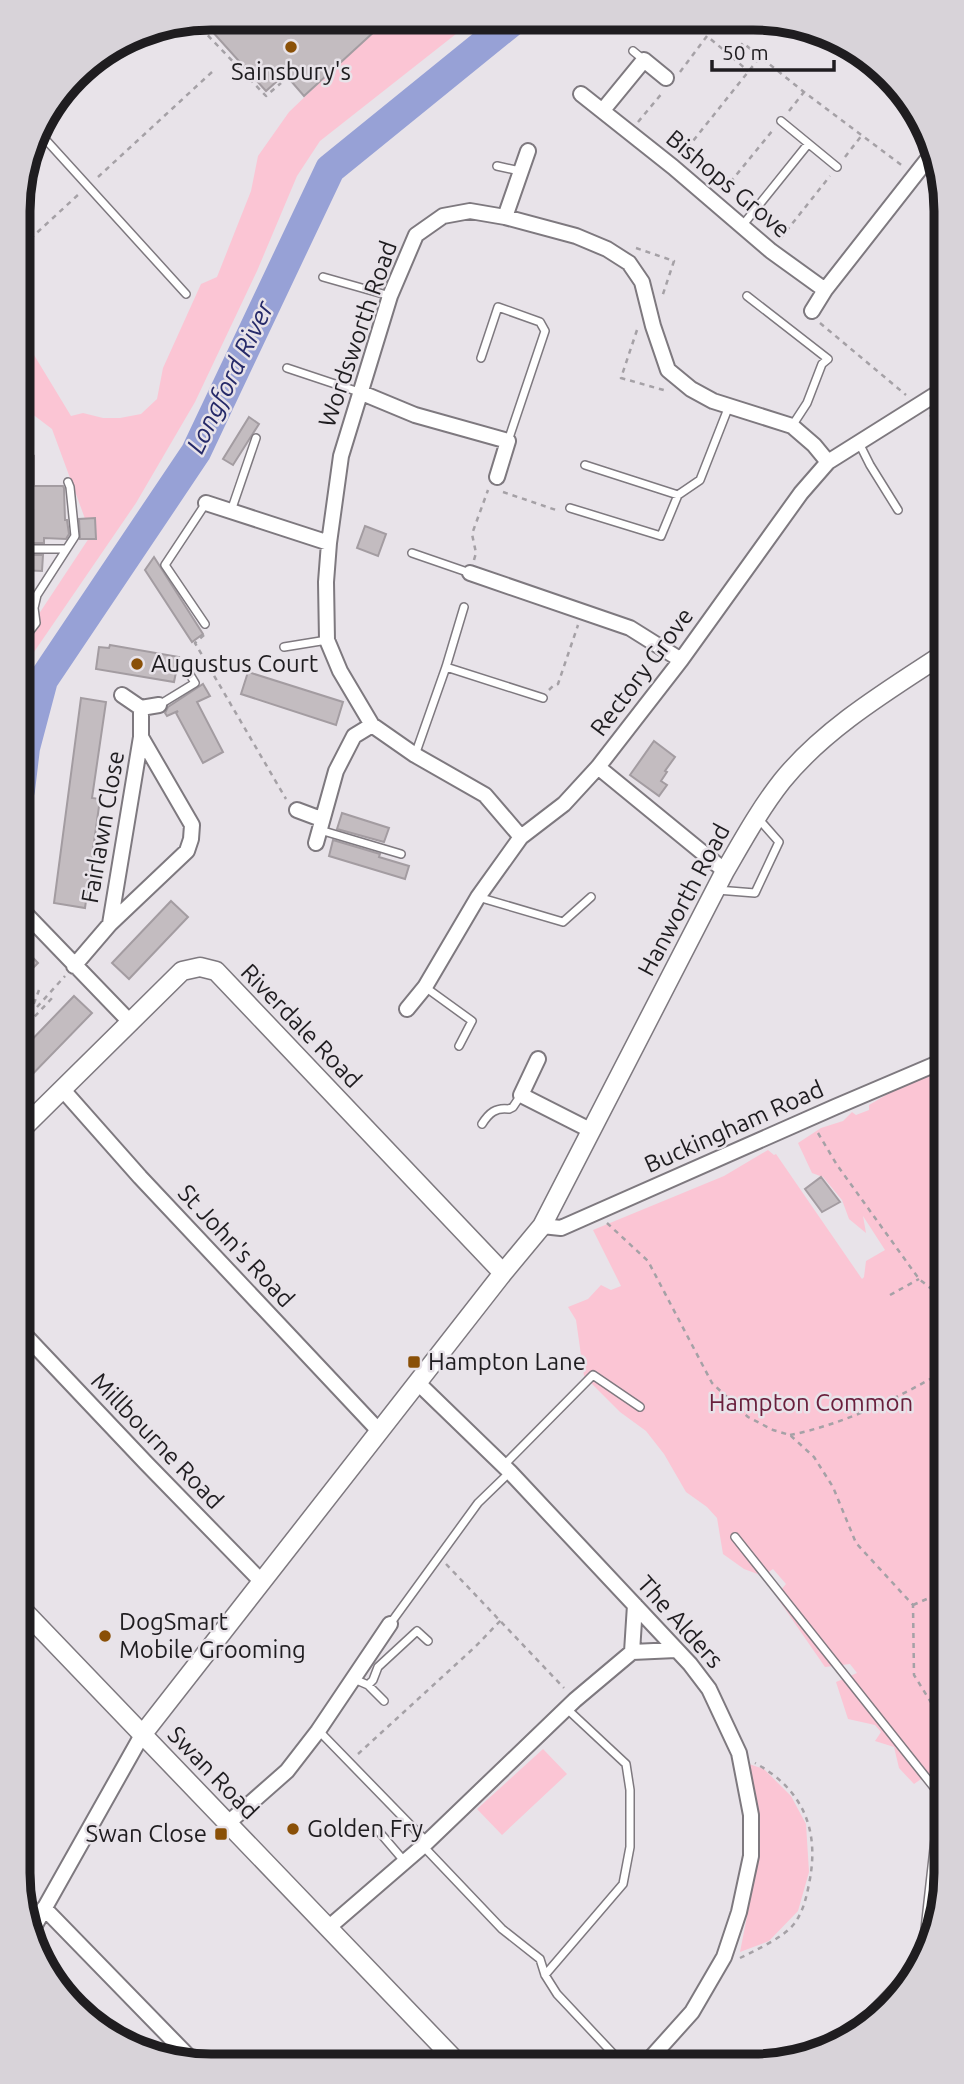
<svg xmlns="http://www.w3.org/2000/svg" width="964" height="2084" viewBox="0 0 964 2084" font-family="Ubuntu,sans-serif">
	<rect width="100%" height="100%" fill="#e8e3e9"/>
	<path fill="#fbc5d4" d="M386,19H475L320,141L297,176L257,271L195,402L136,503L34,652L25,635L91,535L52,429L27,410L19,397L18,318L34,355L71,416L83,413L103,418H120L141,414L157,399L163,368L201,284L217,277L251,191L258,156L289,112Z
		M943,1071L946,1784L934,1770L914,1784L899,1768L894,1747L875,1741L881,1732L875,1725L848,1719L836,1682L857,1673L850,1664L825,1667L776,1596L786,1584L773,1569L763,1576L744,1569L723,1554L717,1518L707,1507L686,1492L664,1454L646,1431L620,1412L584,1376L576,1320L568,1307L588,1299L601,1285L611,1290L621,1286L593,1230L724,1176L768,1150L774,1155L776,1154L862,1279L864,1277L866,1261L885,1250L863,1216L866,1233L849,1219L842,1200L823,1177L812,1173L798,1143L821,1128L843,1121L852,1112L856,1115L869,1110V1105L886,1095L894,1082L913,1074Z
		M543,1749L567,1774L502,1835L477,1809Z
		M749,1764L764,1769L791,1796L806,1824L809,1872L798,1911L769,1941L740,1952L760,1850Z"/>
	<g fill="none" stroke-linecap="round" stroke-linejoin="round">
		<path stroke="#97a1d6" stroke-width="30" d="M20,790L25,748L43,680L196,452L330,169L515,19"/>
	</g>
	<path fill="#c3bcc0" stroke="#a39ca1" stroke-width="2" d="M211,18L388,19L304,96L285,74L266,91L201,19Z
		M249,417L259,424L233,465L223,459Z
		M34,456V486H63L64,488L65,520H67L69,534L66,539L44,538V543H19V459Z
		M95,518L96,539H80L79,519Z
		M365,526L386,534L378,556L357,548Z
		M19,555H43L42,571L19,570Z
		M154,557L203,634L192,642L145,570Z
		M110,645L179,657L174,682L96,669L99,647L109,648Z
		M248,672L343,702L336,725L241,694Z
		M203,684L210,696L197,702L223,752L203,763L176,713L178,711L167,716L165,713L168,707Z
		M81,698L106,702L92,798L100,799L85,908L54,903Z
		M654,741L675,757L665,771L667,772L661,781L667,785L659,796L630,775Z
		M342,813L389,828L384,842L337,829Z
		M333,840L380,854L379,857L409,866L405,879L329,856Z
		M171,901L188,917L129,979L112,963Z
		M21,945L38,963L21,980Z
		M74,996L92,1013L21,1086V1051Z
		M821,1177L840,1202L822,1212L805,1189Z"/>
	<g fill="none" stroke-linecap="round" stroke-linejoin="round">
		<defs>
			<path id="service" d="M633,51L644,60
				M781,121L837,167
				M36,129L186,294
				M497,166L520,171
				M742,226L808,144
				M323,277L390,296
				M747,296L828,359L822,364L807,403L792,426
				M481,358L498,307L540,322L545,331L508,441
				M287,368L362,393
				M859,443L870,465L898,510
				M585,465L678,495
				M570,508L661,536L678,495L700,480L729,406
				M231,511L256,438
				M19,549H66
				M412,553L470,573
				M205,624L165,565L206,503
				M20,644L36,623L34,608L37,595L75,536L70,487L68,482
				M284,647L327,640
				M446,667L543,698
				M159,705L195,683L189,673
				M415,755L446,667L464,607
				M320,830L401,854
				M717,890L755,893L779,842L757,817
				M478,897L563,922L591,897
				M425,987L472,1021L459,1046
				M482,1124C489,1113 496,1107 509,1109L513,1107L521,1095
				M504,1465L593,1375L640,1407
				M735,1537L940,1795L923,1947
				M390,1624L478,1503L510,1472
				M354,1679L368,1685L384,1701
				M368,1685L373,1680L378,1667L417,1631L428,1641
				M319,1731L427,1842
				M375,1827L405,1862
				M423,1846L502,1929L540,1959L545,1975L557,1994L620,2061
				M545,1975L623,1884L630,1847V1790L626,1764L566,1708
				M841,2043L917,1963"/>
			<path id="minor" d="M581,94L673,167L771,251L825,290
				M603,110L644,60L666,78
				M505,217L528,151
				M812,311L825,290L934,151
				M362,393L415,415L508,441L497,477
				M206,503L329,543
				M470,573L630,628L681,660
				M141,708L159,705
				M598,767L725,871
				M297,810L321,819
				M521,837L485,795L415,755L372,725L340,671L327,640L326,582L329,543L341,456L390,296L416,235L443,216L470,211L505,217L576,236L607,249L629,263L642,282L653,326L668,370L691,389L713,401L792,426L814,445L828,462
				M316,843L336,771L354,736L372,725
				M21,909L131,1023
				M110,924L187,851L191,839L192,825L141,737V708L122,695
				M74,966L110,924L141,737
				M407,1009L425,987L478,897L521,837L564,804L598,767L681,660L801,493L828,462L941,391
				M538,1059L521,1095L592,1131
				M63,1090L140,1177L379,1431
				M542,1226L561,1228L835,1107L943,1061
				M22,1332L146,1463L261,1581
				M418,1383L510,1472L690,1664L709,1689L739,1753L751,1815V1856L739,1912L724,1957L692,2012L648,2061
				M632,1652L676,1650
				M228,1823L287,1771L318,1731L390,1624
				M44,1908L195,2063
				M328,1928L423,1846L575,1700L632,1652L635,1605
				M30,1934L142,1735"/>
			<path id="tertiary" d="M21,1130L182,971L200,967L216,971L503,1273
				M23,1610L456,2061
				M142,1735L503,1273L542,1226L725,871C743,840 760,809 782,781C824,729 887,691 942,655"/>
		</defs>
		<use href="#service" stroke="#7e797f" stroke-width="10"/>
		<use href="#minor" stroke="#7e797f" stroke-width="18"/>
		<use href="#tertiary" stroke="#7e797f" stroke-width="21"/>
		<path stroke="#a5a1a6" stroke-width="2.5" stroke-dasharray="5 5" stroke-linecap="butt" d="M194,21L266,96L281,83
			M732,57L748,71
			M680,72L707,36L732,57L743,43L804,92L904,167
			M789,111L804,92
			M638,122L663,92
			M681,156L760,57
			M845,157L862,135
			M98,177L212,72
			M724,190L773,130
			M30,239L79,194
			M780,239L830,176
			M636,248L674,261L662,297
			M820,323L906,395
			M637,330L621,378L667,391
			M930,415L941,424
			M503,492L559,511
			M474,560L476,553L472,534L488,490
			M204,635L195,643L286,799
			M549,690L554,685L558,684L578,625
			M37,1007L65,976
			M21,1019L33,1006L39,990
			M21,1031L54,996
			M818,1133L837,1165L919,1279L944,1299
			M607,1223L648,1261L712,1383L748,1417L773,1430L790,1435L814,1457L833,1487L856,1543L913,1605L914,1675L945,1725
			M890,1295L919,1279
			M790,1435C841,1425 899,1398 944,1371
			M446,1564L564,1688
			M913,1605L945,1591
			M358,1754L476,1646L501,1620
			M740,1958C756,1950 783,1938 794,1924C803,1912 806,1899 809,1884C820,1831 804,1790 755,1763"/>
		<use href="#service" stroke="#fff" stroke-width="7"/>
		<use href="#minor" stroke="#fff" stroke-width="14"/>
		<use href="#tertiary" stroke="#fff" stroke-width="18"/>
	</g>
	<g fill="#8a5007" stroke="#e8e3e9" stroke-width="2.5">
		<circle cx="291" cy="47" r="7"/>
		<circle cx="137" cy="664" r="7"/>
		<rect x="407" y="1355" width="14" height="14" rx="3.5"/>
		<circle cx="105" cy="1636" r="7"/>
		<circle cx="293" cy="1829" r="7"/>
		<rect x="214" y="1827" width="14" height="14" rx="3.5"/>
	</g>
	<g text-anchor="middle" stroke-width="5" stroke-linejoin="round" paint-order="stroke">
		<g font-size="24" fill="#1f1d20" stroke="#e8e3e9" text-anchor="start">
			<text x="291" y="80" text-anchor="middle">Sainsbury's</text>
			<text x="151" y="672">Augustus Court</text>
			<text x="428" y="1370">Hampton Lane</text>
			<text x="119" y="1630">DogSmart<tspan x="119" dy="28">Mobile Grooming</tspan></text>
			<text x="307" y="1837">Golden Fry</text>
			<text x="207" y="1842" text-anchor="end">Swan Close</text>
		</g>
		<g font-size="24" fill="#1f1d20" stroke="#e8e3e9">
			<text transform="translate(728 184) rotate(40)" y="8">Bishops Grove</text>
			<text transform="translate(358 334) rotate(-71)" y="8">Wordsworth Road</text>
			<text transform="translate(642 672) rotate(-53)" y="8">Rectory Grove</text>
			<text transform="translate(103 827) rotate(-80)" y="8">Fairlawn Close</text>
			<text transform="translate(684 900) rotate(-62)" y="8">Hanworth Road</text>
			<text transform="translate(301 1026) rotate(46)" y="8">Riverdale Road</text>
			<text transform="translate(734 1127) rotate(-24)" y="8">Buckingham Road</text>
			<text transform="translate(236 1246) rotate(47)" y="8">St John's Road</text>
			<text transform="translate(157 1441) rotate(46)" y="8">Millbourne Road</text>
			<text transform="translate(680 1622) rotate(48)" y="8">The Alders</text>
			<text transform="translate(213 1773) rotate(46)" y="8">Swan Road</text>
		</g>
		<g font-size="24" fill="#691f3c" stroke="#e8e3e9">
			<text x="811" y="1411">Hampton Common</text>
		</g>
		<g font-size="26" font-style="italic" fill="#262a69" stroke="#e8e3e9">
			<text transform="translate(230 377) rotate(-64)" y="9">Longford River</text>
		</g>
	</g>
	<path d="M0 0H964V2084H0ZM211 30H753A181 181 0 0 1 934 211V1873A181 181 0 0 1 753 2054H211A181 181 0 0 1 30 1873V211A181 181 0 0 1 211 30Z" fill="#d8d3d9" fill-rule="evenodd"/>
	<path fill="none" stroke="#1f1d20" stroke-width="9" d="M211 30H753A181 181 0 0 1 934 211V1873A181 181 0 0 1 753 2054H211A181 181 0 0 1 30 1873V211A181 181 0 0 1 211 30Z"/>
	<path d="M712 60v10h122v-10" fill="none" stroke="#1f1d20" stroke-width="3.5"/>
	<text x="722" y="60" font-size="21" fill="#1f1d20" stroke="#e8e3e9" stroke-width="5" paint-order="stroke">50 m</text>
</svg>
